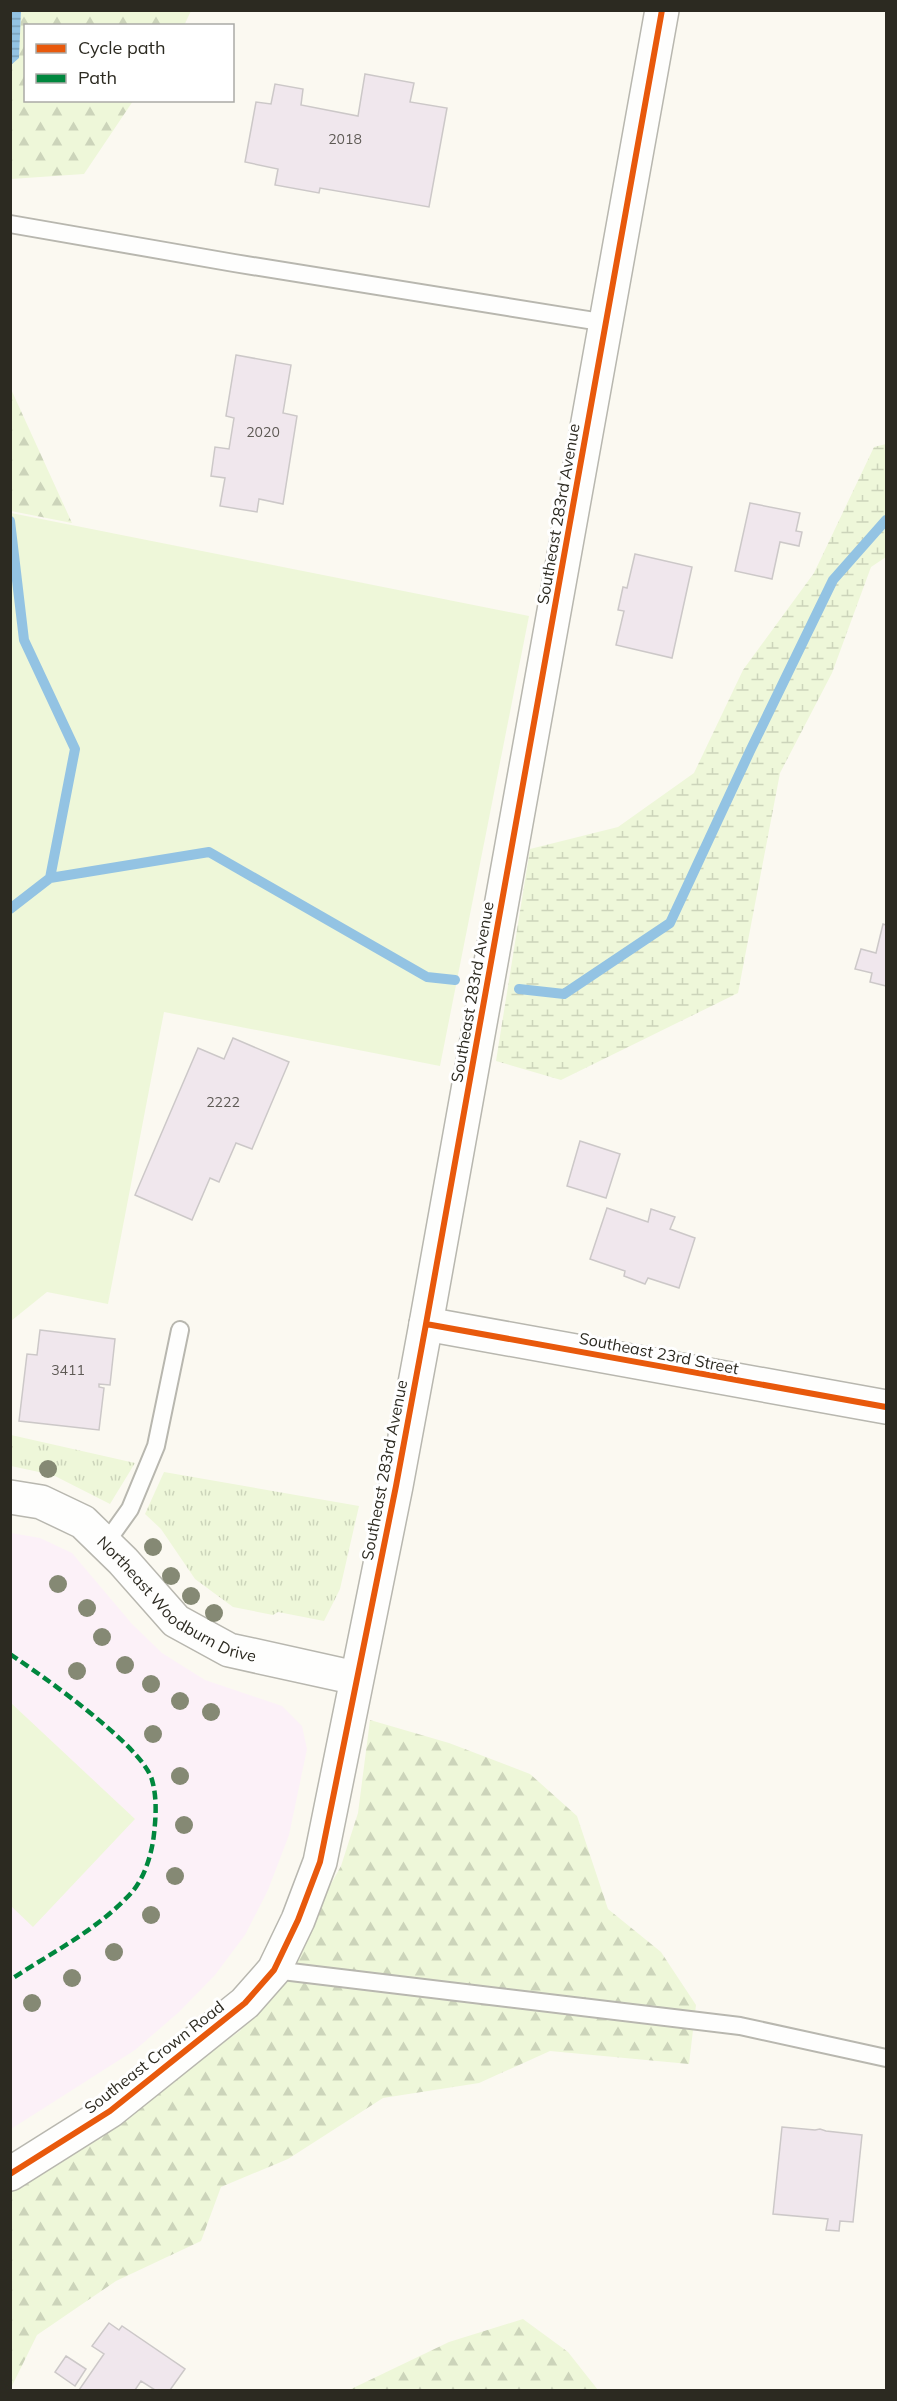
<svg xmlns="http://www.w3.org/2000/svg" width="897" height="2401" viewBox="0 0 897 2401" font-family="Mulish,sans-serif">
	<defs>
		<pattern id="grass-tufts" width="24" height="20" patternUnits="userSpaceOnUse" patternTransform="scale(1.5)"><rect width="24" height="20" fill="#eef7d9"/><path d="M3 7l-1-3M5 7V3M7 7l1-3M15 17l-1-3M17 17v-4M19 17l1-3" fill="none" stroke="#ccd4ba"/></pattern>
		<pattern id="forest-firs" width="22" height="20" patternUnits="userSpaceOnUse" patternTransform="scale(1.5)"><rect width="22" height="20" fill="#eef7d9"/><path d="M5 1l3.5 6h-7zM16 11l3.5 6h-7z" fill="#ccd4ba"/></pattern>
		<pattern id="wetland-marsh" width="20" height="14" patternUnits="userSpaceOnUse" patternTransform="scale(1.5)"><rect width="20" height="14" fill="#eef7d9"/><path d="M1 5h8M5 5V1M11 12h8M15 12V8" fill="none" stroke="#ccd4ba"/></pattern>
		<pattern id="water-rules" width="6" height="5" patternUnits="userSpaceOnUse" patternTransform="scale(1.5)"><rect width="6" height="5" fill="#93c3e3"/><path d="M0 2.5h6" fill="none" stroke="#789fb8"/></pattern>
	</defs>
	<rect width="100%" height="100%" fill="#fbf9f1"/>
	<path fill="#fcf1f8" d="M11,1533L40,1538L72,1553L132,1624L162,1653L205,1680L282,1706L302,1726L307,1749L289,1835L268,1890L245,1935L215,1975L179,2012L135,2050L11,2129Z"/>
	<path fill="url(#grass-tufts)" d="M11,1435L135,1463L110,1504L53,1475L11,1466Z
		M164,1472L359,1506L340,1589L324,1621L278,1612L273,1615L233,1607L195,1579L161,1529L145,1514Z"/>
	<path fill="url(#forest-firs)" d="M21,11H191L184,25L26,26V100L133,101L84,174L11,179V65L19,58Z
		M10,387L72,523L11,511Z
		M370,1720L449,1743L530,1774L577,1816L608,1909L661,1952L696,2005L689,2064L550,2051L479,2083L383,2098L288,2159L221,2187L201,2241L116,2281L37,2335L10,2390V2189L240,2031L304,1932L341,1866L358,1813Z
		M523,2319L568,2352L598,2390H349L449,2342Z"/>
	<path fill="url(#wetland-marsh)" d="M886,444V557L871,567L832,673L780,773L738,993L561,1080L496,1061L530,849L618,827L694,773L743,670L814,573L874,447Z"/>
	<path fill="#eef7d9" d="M11,513L529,616L440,1066L164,1012L108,1304L47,1292L11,1321V1329Z
		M11,1703L135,1819L33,1927L11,1906Z"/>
	<path fill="url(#water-rules)" d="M11,10L21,11L19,58L11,65Z"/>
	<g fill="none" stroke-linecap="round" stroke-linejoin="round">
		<path stroke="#93c3e3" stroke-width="10" d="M10,521L24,640L75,749L50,878
			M10,909L50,878L209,852L427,977L455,980
			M519,989L564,994L670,923L750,751L833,580L886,520"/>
	</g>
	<path fill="#f0e7ed" stroke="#ccc8c8" stroke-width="1.5" d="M365,74L414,83L410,102L447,108L429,207L320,188L319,193L275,185L278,169L245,162L256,102L271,104L275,84L303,89L301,105L358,116Z
		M236,355L291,365L283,413L297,416L283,504L259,499L257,512L220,506L225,478L211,476L215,447L229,449L234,418L226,416Z
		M750,503L800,513L796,531L802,532L799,546L780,542L772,579L735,571Z
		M635,554L692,567L672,658L616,645L624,611L618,610L623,587L627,588Z
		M883,924L886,925V986L870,982L872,973L855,969L861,949L876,953Z
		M233,1038L289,1062L252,1149L236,1143L219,1182L210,1178L192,1220L135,1195L198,1048L224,1059Z
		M580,1141L620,1154L606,1198L567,1186Z
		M607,1208L648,1222L651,1209L675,1217L670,1229L695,1238L679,1288L648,1278L645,1284L624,1276L625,1271L590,1259Z
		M40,1330L115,1339L110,1385L99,1384V1387L104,1388L99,1430L19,1421L27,1354L37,1355Z
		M782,2127L815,2130L820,2129L826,2131L862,2135L853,2222L840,2221L839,2231L826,2230L828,2219L773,2214Z
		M109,2323L119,2330L122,2326L185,2369L170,2390H155L141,2381L135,2390H79L104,2354L92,2346Z
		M66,2356L86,2369L75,2386L55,2372Z"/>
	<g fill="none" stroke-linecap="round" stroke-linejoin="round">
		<defs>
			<path id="service" d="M10,224L234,263L607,323
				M105,1544L130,1509L156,1446L180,1330
				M274,1970L740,2026L886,2058"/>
			<g id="tertiary">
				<path d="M426,1324L886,1407"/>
				<path id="s1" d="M10,1497L41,1502L83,1522L123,1561L176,1621L229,1650L356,1678"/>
				<path d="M10,2174L110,2111L245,2003L274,1970L298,1920L320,1862L396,1486L426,1324L662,10"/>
			</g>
		</defs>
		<use href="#service" stroke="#b8b7af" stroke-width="20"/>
		<use href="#tertiary" stroke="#b8b7af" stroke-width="36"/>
		<use href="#service" stroke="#fefefd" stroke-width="16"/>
		<use href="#tertiary" stroke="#fefefd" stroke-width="33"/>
		<path stroke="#00873e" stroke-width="4.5" stroke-dasharray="9 4.5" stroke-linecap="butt" d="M10,1654C41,1675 143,1746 152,1780C157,1797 156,1816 154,1834C152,1853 145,1877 132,1892C99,1929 51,1953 10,1980"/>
		<defs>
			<path id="cycleway" d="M426,1324L886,1407
				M10,2174L110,2111L245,2003L274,1970L298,1920L320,1862L396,1486L426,1324L662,10"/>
		</defs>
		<use href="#cycleway" stroke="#fff" stroke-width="10"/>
		<use href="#cycleway" stroke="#e8590c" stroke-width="6"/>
	</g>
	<g fill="#858974">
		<circle cx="48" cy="1469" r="9"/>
		<circle cx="153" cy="1547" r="9"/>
		<circle cx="171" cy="1576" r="9"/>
		<circle cx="58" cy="1584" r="9"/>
		<circle cx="191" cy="1596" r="9"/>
		<circle cx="87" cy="1608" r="9"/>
		<circle cx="214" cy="1613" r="9"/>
		<circle cx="102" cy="1637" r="9"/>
		<circle cx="125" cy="1665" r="9"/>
		<circle cx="77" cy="1671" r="9"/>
		<circle cx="151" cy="1684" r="9"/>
		<circle cx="180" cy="1701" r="9"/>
		<circle cx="211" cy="1712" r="9"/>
		<circle cx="153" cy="1734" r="9"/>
		<circle cx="180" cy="1776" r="9"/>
		<circle cx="184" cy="1825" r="9"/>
		<circle cx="175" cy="1876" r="9"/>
		<circle cx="151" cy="1915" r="9"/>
		<circle cx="114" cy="1952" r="9"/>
		<circle cx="72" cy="1978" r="9"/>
		<circle cx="32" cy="2003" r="9"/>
	</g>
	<g text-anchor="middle" stroke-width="6" stroke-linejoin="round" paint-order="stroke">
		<g font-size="14" fill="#5d5954">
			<text x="345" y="144">2018</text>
			<text x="263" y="437">2020</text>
			<text x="223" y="1107">2222</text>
			<text x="68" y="1375">3411</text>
		</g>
		<g font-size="16" fill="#2c2a21" stroke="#fff">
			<text transform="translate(558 514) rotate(-80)" y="6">Southeast 283rd Avenue</text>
			<text transform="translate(472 992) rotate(-80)" y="6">Southeast 283rd Avenue</text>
			<text transform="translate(659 1353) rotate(11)" y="6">Southeast 23rd Street</text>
			<text transform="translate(384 1470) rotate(-79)" y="6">Southeast 283rd Avenue</text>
			<text dy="6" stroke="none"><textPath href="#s1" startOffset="202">Northeast Woodburn Drive</textPath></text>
			<text transform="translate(154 2057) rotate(-38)" y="6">Southeast Crown Road</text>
		</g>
	</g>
	<rect width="897" height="2401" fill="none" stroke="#2c2a21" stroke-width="24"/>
	<rect x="24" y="24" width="210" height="78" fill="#ffffff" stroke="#abaaa6" stroke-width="1.5"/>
	<rect x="36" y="44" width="30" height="9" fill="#e8590c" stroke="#abaaa6" stroke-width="1.5"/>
	<text x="78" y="54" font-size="18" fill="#2c2a21">Cycle path</text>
	<rect x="36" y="74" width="30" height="9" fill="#00873e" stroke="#abaaa6" stroke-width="1.5"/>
	<text x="78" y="84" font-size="18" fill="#2c2a21">Path</text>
</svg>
